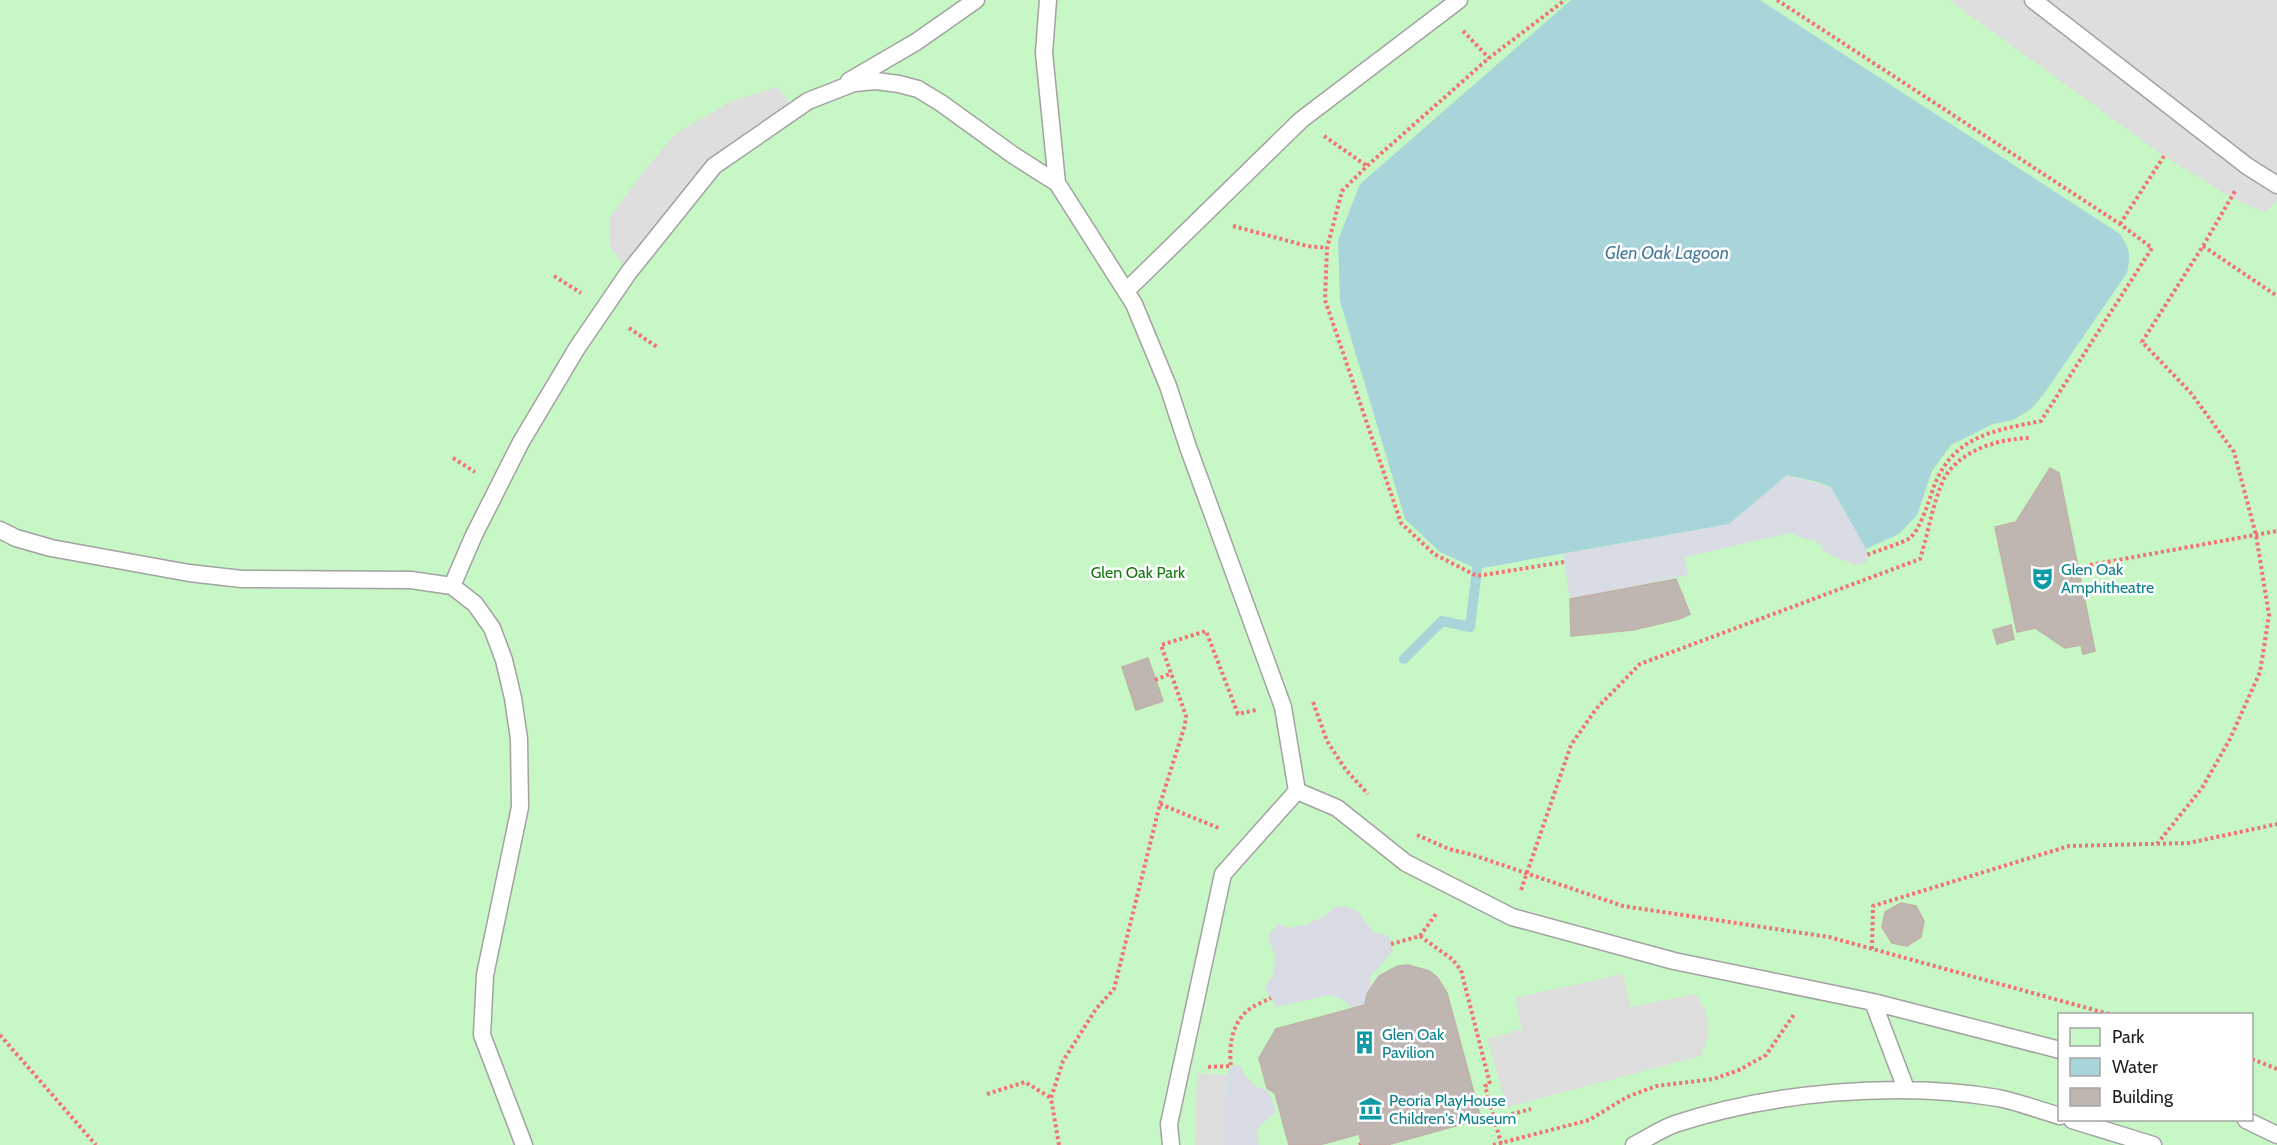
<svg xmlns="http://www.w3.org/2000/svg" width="2277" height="1145" viewBox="0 0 2277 1145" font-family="Cabin,sans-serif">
	<rect width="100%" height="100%" fill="#efeae5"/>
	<path fill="#c6f7c4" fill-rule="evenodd" d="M0,0H2277V1145H0ZM2060,1014H2252V1120H2060Z"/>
	<path fill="#dedede" d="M1949,0H2277V199L2266,213L2232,198L2164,156Z
		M778,87L794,109L714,166L629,272L610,247L609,218L649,165L678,132L732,101Z
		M1623,974L1631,1007L1695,994L1703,1006L1709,1024L1707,1040L1701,1056L1507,1107L1487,1039L1522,1029L1515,998Z
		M1197,1073L1227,1075L1224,1145H1195Z"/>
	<path fill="#d9dbe5" d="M1787,475L1831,487L1866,549L1868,561L1856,565L1833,556L1822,550L1823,547L1813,539L1811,541L1790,533L1685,557L1688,575L1570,599L1563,554L1729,524Z
		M1345,906L1358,911L1373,932L1389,936L1393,951L1370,977L1371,985L1365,1005L1352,1008L1342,999L1329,995L1276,1007L1265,988L1272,976L1276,958L1268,937L1277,924L1289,928L1308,924L1324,916L1335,907Z
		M1240,1065L1246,1077L1255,1086L1269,1092L1276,1112L1257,1129L1259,1145H1224L1227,1075L1231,1066Z"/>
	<path fill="#a8d5da" d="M1571,0H1760L2120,234C2130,250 2131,255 2127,273L2043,395L2031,409L2013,420L1993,424L1951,445L1932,471L1917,515L1899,534L1866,549L1831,487L1818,482L1787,475L1729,524L1477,569L1440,552L1405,519L1340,301L1338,240L1360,184Z"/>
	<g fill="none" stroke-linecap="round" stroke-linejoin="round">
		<path stroke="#a8d5da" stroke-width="10" d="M1404,659L1442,621L1470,627L1477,569"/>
	</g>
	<path fill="#bfb6b2" stroke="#c0b0a8" stroke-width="1.5" d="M2050,468L2059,473L2095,651L2083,654L2081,645L2065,648L2035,628L2017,632L1995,527L2016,522Z
		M1676,579L1690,614L1679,619L1633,630L1571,636L1570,599Z
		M2011,625L2014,639L1997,644L1993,630Z
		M1148,658L1163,701L1136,710L1122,667Z
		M1901,903L1916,906L1924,921L1921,937L1907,946L1892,943L1882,927L1885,912Z
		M1408,965L1429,971L1437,977L1447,993L1481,1119L1387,1145H1362L1359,1134L1319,1145H1289L1275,1093L1267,1088L1259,1058L1276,1029L1365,1005L1367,994L1379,976L1398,966Z"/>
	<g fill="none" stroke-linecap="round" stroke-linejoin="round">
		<defs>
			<path id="service" d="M1048,0L1044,53L1057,183
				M2033,0L2247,166L2277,185
				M849,81L916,42L976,0
				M1126,291L1301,120L1459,0
				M0,530L16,538L51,548L189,573L242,579L411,580L452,586L475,604L492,628L504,660L513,698L519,739L520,807L485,975L482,1035L524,1145
				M452,586L474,535L521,442L577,348L629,272L714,166L808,101L854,83L876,81L899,84L918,89L941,103L1013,155L1057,183L1134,304L1168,386L1188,447L1283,707L1297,791
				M1297,791L1337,808L1406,863L1512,917L1674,961L1873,1002L2060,1050
				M1873,1002L1906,1089
				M2072,1120L2153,1145
				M2246,1120L2277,1135
				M1171,1145L1169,1124L1223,874L1297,791
				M1634,1145C1648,1138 1661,1129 1675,1124C1772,1092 1897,1081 1998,1098C2018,1102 2039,1110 2060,1116"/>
		</defs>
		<use href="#service" stroke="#a2a2a2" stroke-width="19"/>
		<path stroke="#f37274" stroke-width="4" stroke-dasharray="3 3" stroke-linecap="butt" d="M1777,0L2120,224L2152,248L2041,421C1991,431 1950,437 1932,492C1928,504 1920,529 1910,538C1903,543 1876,551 1867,555
			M1463,31L1489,58
			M1324,136L1367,166
			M2120,224L2164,156
			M1233,226L1307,246L1327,248
			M2203,246L2277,296
			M554,276L581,293
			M629,328L657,347
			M453,458L475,472
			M1564,562L1477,576L1434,554L1401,523L1325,300L1327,248L1342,191L1367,166L1489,58L1565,0
			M2090,565L2277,531
			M1155,680L1172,673
			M1313,702L1327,741L1346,770L1368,794
			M1160,804L1221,829
			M1417,835L1449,849L1473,855L1623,906L1829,937L2109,1014
			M2157,844L2202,788L2230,739L2260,672L2269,615L2256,535L2234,452L2191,393L2142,342L2203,246L2235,191
			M1521,890L1571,745L1596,709L1640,664L1920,559C1928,534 1932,507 1942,483C1956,451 1997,439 2029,438
			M1420,936L1452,959L1461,970L1490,1084L1485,1086L1501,1143
			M1391,944L1420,936L1436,914
			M1872,949L1873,906L2069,846L2189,843L2277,824
			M0,1035L96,1145
			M2252,1059L2277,1069
			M1208,1067L1231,1066C1229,1047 1231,1026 1246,1012C1252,1006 1263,1002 1271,998
			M987,1094L1025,1082L1051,1098
			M1494,1119L1531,1109
			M1059,1145L1051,1098L1063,1061L1096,1009L1114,989L1160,804L1185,725L1186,716L1161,645L1206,631L1238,714L1256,710
			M1359,1145L1361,1144
			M1493,1145L1589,1120L1627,1097L1656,1086L1714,1079L1739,1070L1766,1055L1795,1013"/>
		<use href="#service" stroke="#fff" stroke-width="16"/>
	</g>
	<defs>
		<symbol id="theatre-bare" viewBox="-9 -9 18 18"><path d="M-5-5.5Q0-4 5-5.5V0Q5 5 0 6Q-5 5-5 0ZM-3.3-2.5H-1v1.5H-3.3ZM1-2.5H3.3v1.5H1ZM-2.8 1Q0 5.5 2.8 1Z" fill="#0f9aa8" stroke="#fff" stroke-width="2.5" paint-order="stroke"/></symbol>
		<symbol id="building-bare" viewBox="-9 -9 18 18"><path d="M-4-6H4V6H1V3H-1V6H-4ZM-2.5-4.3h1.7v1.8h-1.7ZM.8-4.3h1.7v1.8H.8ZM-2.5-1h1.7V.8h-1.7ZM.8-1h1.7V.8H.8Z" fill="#0f9aa8" stroke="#fff" stroke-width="2.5" paint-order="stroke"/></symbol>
		<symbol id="museum-bare" viewBox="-9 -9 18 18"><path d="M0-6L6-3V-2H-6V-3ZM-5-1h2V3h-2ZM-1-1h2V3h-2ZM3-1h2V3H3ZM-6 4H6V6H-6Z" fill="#0f9aa8" stroke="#fff" stroke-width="2.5" paint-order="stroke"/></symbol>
	</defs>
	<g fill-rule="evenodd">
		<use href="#theatre-bare" x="2026" y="562" width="33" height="33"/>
		<use href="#building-bare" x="1348" y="1026" width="33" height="33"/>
		<use href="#museum-bare" x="1354" y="1092" width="33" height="33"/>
	</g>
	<g text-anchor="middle" stroke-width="5" stroke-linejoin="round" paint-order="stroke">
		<g font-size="16" fill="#0d838f" stroke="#fff" text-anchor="start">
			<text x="2061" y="575">Glen Oak<tspan x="2061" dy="18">Amphitheatre</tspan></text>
			<text x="1382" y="1040">Glen Oak<tspan x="1382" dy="18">Pavilion</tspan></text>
			<text x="1389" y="1106">Peoria PlayHouse<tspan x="1389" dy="18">Children's Museum</tspan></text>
		</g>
		<g font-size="16" fill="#157811" stroke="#fff">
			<text x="1138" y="578">Glen Oak Park</text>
		</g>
		<g font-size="18" font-style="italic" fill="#497b9b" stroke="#fff">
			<text x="1667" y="259">Glen Oak Lagoon</text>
		</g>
	</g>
	<rect x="2058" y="1013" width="195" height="108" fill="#ffffff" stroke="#a5a5a5" stroke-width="1.5"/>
	<rect x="2070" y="1028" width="30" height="18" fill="#c6f7c4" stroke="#a5a5a5" stroke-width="1.5"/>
	<text x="2112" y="1043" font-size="18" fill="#1e1e1e">Park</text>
	<rect x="2070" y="1058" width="30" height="18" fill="#a8d5da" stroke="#a5a5a5" stroke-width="1.5"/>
	<text x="2112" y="1073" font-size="18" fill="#1e1e1e">Water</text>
	<rect x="2070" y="1088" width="30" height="18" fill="#bfb6b2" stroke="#a5a5a5" stroke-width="1.5"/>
	<text x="2112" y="1103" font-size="18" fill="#1e1e1e">Building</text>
</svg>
